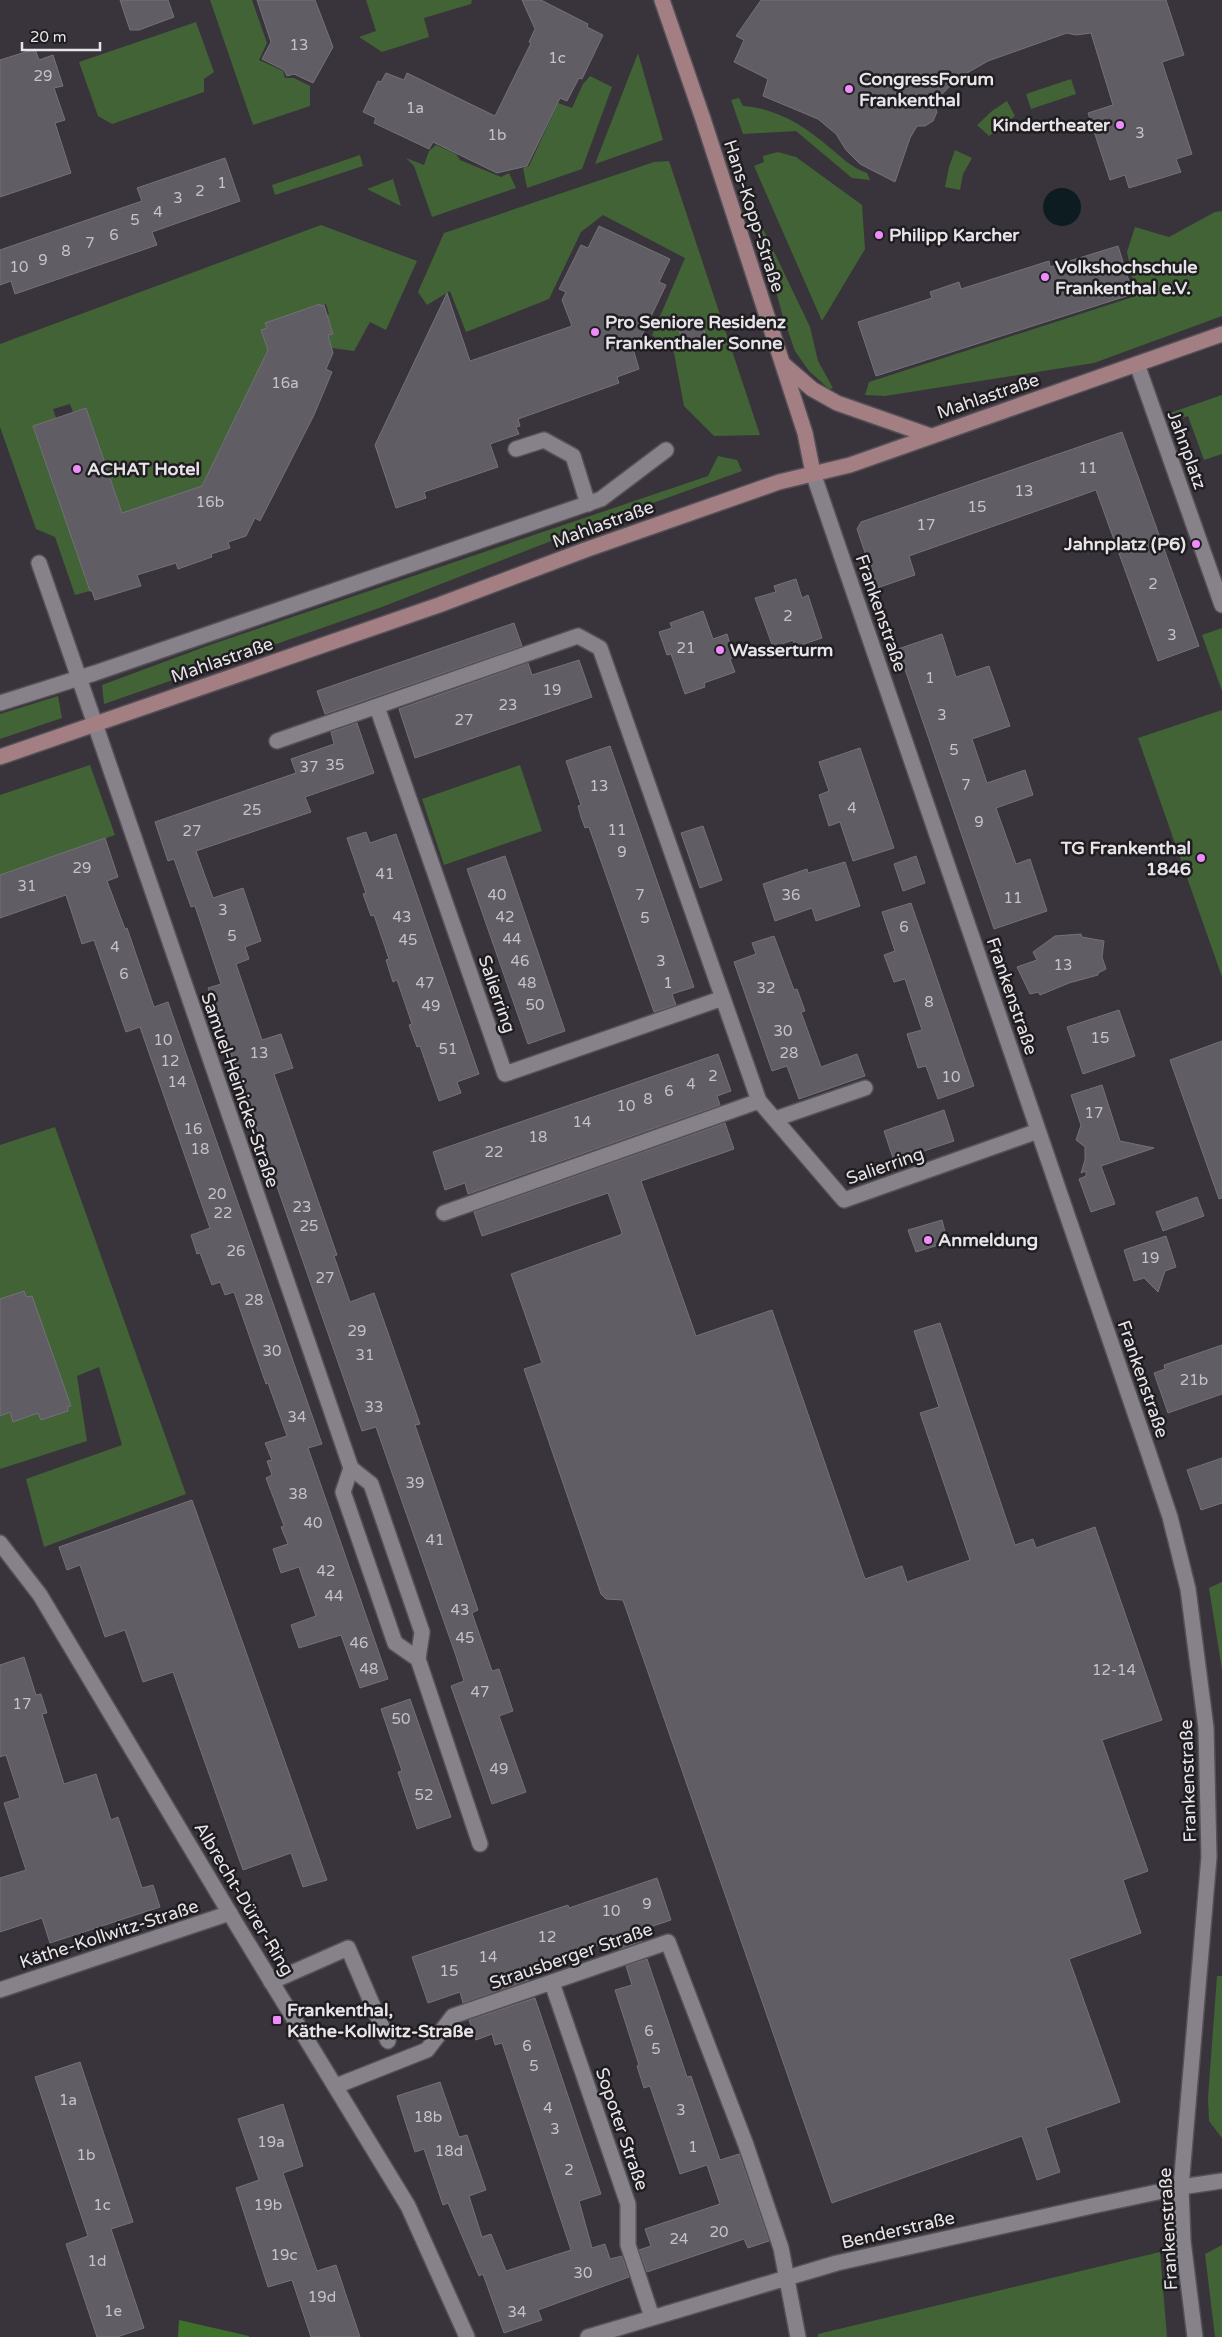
<svg xmlns="http://www.w3.org/2000/svg" width="1222" height="2337" viewBox="0 0 1222 2337" font-family="'Varela Round',sans-serif">
	<rect width="100%" height="100%" fill="#39343b"/>
	<path fill="#416335" d="M210,0H252L267,43L259,60L283,71L285,78H294L310,86V106L253,125Z
		M366,0H472L471,4L424,18L429,37L382,52L359,37L376,31Z
		M196,22L214,72L204,79V92L112,124L98,116L79,62Z
		M638,53L663,140L595,164Z
		M590,76L612,87L582,169L527,188L523,168L529,166L558,103L572,108L583,84Z
		M1071,79L1076,94L1031,109L1026,94Z
		M739,98L743,106C776,108 805,126 829,147C841,157 852,168 867,173L870,180L852,178L796,131L743,134L731,100Z
		M1007,101L1015,116L989,136L977,125L992,111Z
		M436,145L456,154L460,160L501,177L509,173L516,188L432,217L414,166L406,158L424,165L429,151Z
		M955,150L972,158L963,174L960,190L945,187L949,167Z
		M778,152L796,157L862,205L865,249L822,321L754,166L764,162L763,156Z
		M360,155L363,166L275,195L272,185Z
		M669,161L760,435L714,436L684,406L674,353L652,335L685,258L603,215L581,232L549,299L466,332L450,291L427,305L418,292L444,233L654,162Z
		M393,179L401,206L367,189Z
		M754,210L810,327L818,361L833,388L829,389L809,371L795,351L783,317Z
		M1222,211V316L1094,363L885,396L865,395L869,382L1136,296L1127,252L1135,227L1169,237L1215,212Z
		M321,225L417,261L386,330L370,322L354,351L332,348L328,335L333,334L330,324L324,316L329,314L326,304L320,306V305L266,323L267,328L261,330L268,350L259,368L264,371L255,376L247,393L252,396L244,411L239,409L231,426L236,429L229,444L223,441L215,459L220,462L216,469L211,467L202,486L182,493L184,498C162,492 143,510 125,521L86,408L73,412L70,404L53,409L56,418L33,426L90,591L75,595L55,537L36,529L0,427V344Z
		M1222,395V454L1204,460L1188,416L1169,422L1167,414Z
		M718,456L737,460L742,471L600,522L382,607L104,704L102,685L207,646L708,476Z
		M1222,628V691L1202,635Z
		M58,696L62,718L0,739V714Z
		M1222,710V977L1138,738Z
		M90,765L115,835L0,875V795Z
		M520,765L542,831L444,865L422,799Z
		M55,1127L186,1494L44,1547L26,1479L122,1445L99,1367L77,1376L87,1441L0,1469V1145Z
		M1222,1582V1670L1209,1588Z
		M1217,1976H1222V2138L1209,2121L1208,2098Z
		M1222,2245V2337H1215L1205,2254Z
		M1160,2252L1167,2337H818V2334Z"/>
	<path fill="#3e722b" d="M179,2320L249,2336V2337H178Z"/>
	<path fill="#0d1c21" d="M1043 207a19 19 0 1 1 38 0a19 19 0 1 1-38 0Z"/>
	<path fill="#605d65" stroke="#747179" d="M120,0H168L174,17L139,30H130Z
		M257,0H315L333,47L313,83L294,74L287,76L284,70L262,59L271,42Z
		M522,0H541L588,24L587,27L603,35L582,79L579,78L567,101L560,98L527,166L497,173L433,142L429,149L374,123L376,118L363,112L378,81L381,82L386,73L404,80L407,73L495,116L531,43L529,42L535,29Z
		M761,0H1166L1184,55L1162,62L1192,154L1176,159L1181,172L1129,188L1125,175L1110,180L1088,113L1113,105L1091,33L1076,35L1067,33L988,61L967,73L948,88L934,103L937,112L933,121L925,126H917L910,138L895,182L860,164L846,150L836,134L818,119L763,96L768,79L734,62L744,40L736,36Z
		M35,49L39,60L53,55L63,86L54,88L65,120L55,123L71,173L0,197V60Z
		M225,158L240,201L152,232L157,245L15,294L11,281L0,285V250L142,201L137,188Z
		M599,226L670,259L659,282L666,285L634,352L639,369L617,377L619,383L518,419L520,426L516,427L519,434L490,444L498,467L424,492L426,498L396,508L375,445L447,293L470,361L572,326L562,300L566,292L559,289L581,245L588,248Z
		M1118,246L1133,294L876,376L858,322L932,298L930,292L959,282L961,289L1049,261L1050,267Z
		M320,304V306L324,305L333,334L328,335L333,353L326,369L332,372L314,415L260,521L255,518L246,536L228,542L230,548L211,554L212,557L178,569L176,563L137,575L141,586L95,600L92,591H90L33,426L86,408L122,513L202,486L268,350L261,330L267,328L265,323Z
		M699,317L707,339L685,347L677,325Z
		M1122,432L1199,646L1158,661L1096,490L909,556L915,575L877,588L857,529L861,522Z
		M796,579L802,598L808,595L822,638L795,647L793,640L773,647L755,598L776,592L774,586Z
		M703,611L713,639L727,634L734,657L730,659L735,672L704,683L705,687L685,694L671,654L667,655L659,632L672,628L670,623Z
		M514,623L522,646L325,714L317,691Z
		M942,634L956,677L989,666L1010,726L972,739L987,783L1025,770L1033,795L996,808L1016,864L1030,859L1047,911L994,929L898,649Z
		M579,660L592,697L415,758L399,709L528,663L532,675Z
		M357,723L374,773L305,797L311,812L196,851L213,898L243,888L261,941L245,947L249,959L236,964L262,1040L281,1034L293,1068L274,1074L337,1255L334,1256L350,1302L374,1293L420,1424L415,1425L478,1610L472,1613L492,1671L499,1669L513,1711L499,1716L526,1792L492,1804L451,1686L464,1681L456,1656L376,1427L362,1431L208,988L221,984L195,906L191,907L174,859L168,861L155,822L296,773L291,759L334,744L331,732Z
		M610,746L694,987L672,994L676,1005L654,1012L589,827L585,828L581,817L578,806L581,805L566,761Z
		M860,748L894,848L853,861L840,822L829,826L819,795L829,791L819,762Z
		M703,826L722,880L700,888L681,833Z
		M366,832L370,843L396,834L479,1074L457,1082L461,1093L439,1101L420,1046L417,1047L409,1025L412,1024L397,980L393,982L386,960L389,959L374,915L371,916L363,894L366,893L347,838Z
		M105,838L118,877L107,881L125,929L127,928L154,1007L168,1002L322,1444L308,1448L388,1679L360,1688L341,1635L299,1648L291,1625L316,1616L299,1567L281,1573L273,1549L288,1544L281,1527L284,1526L266,1478L272,1475L267,1461L272,1460L265,1443L287,1436L268,1383L266,1384L234,1292L225,1295L220,1282L212,1285L200,1253L197,1254L191,1235L210,1228L140,1027L126,1032L94,940L82,944L66,895L0,918V875Z
		M505,856L565,1031L528,1044L467,869Z
		M916,856L925,883L903,891L894,864Z
		M845,862L860,906L816,921L812,908L775,921L763,884L807,869L808,873Z
		M911,903L974,1086L938,1099L926,1066L918,1068L907,1034L922,1030L905,979L894,982L884,955L895,951L882,912Z
		M1081,934L1082,937L1104,941L1102,957L1106,969L1098,973V975L1069,983L1040,995L1038,992L1030,994L1017,967L1037,960L1033,952L1055,936Z
		M774,936L794,990L797,989L805,1011L801,1012L821,1067L857,1054L865,1076L799,1099L787,1066L772,1071L734,962L756,954L752,943Z
		M1119,1010L1135,1056L1083,1074L1067,1027Z
		M1222,1041V1198L1219,1199L1170,1060Z
		M718,1054L731,1091L717,1096L720,1105L468,1194L465,1183L445,1190L433,1152Z
		M1102,1085L1120,1141L1154,1148L1101,1166L1115,1204L1091,1212L1079,1179L1086,1176V1171L1081,1173L1085,1160V1147L1076,1140L1081,1125L1071,1095Z
		M944,1110L954,1141L894,1161L884,1131Z
		M725,1123L734,1149L641,1181L696,1336L772,1310L865,1579L902,1566L907,1582L970,1560L920,1413L939,1407L914,1331L940,1323L1015,1545L1033,1539L1036,1548L1095,1527L1162,1720L1102,1740L1148,1871L1123,1880L1141,1933L1069,1959L1120,2102L1046,2128L1060,2172L1037,2180L1022,2136L832,2203L623,1600L606,1599L601,1594L524,1369L542,1363L511,1274L620,1235L622,1233L608,1193L482,1236L474,1212Z
		M1197,1197L1204,1216L1163,1231L1156,1212Z
		M942,1220L946,1236L942,1244L916,1252L908,1230Z
		M1166,1236L1176,1267L1165,1271L1158,1292L1144,1278L1134,1281L1124,1250Z
		M24,1291L26,1297L32,1296L71,1406L67,1407L68,1411L41,1420L38,1413L13,1422L10,1412L0,1416V1299Z
		M1222,1345V1394L1168,1413L1154,1373L1165,1369L1164,1365Z
		M1222,1458V1503L1201,1510L1187,1470Z
		M192,1500L327,1880L303,1887L291,1853L243,1870L173,1672L143,1682L125,1630L105,1637L80,1565L67,1570L59,1547Z
		M24,1657L36,1695L41,1694L47,1713L42,1714L64,1784L96,1774L111,1820L118,1817L142,1888L153,1885L160,1907L50,1943L42,1918L0,1932V1878L26,1870L4,1803L20,1798L6,1755L0,1757V1665Z
		M410,1699L451,1817L417,1829L398,1772L402,1771L381,1709Z
		M657,1878L671,1920L638,1931L642,1941L620,1949L617,1939L526,1970L529,1980L463,2003L460,1992L428,2003L412,1957L568,1905L569,1908Z
		M647,1959L687,2077L691,2076L720,2160L739,2154L769,2241L748,2248L744,2239L647,2272L639,2250L651,2246L645,2229L720,2204L707,2165L680,2174L650,2086L644,2088L637,2066L639,2065L615,1990L632,1985L626,1966Z
		M535,1998L601,2194L579,2201L592,2248L605,2244L610,2259L622,2256L629,2277L538,2310L542,2320L504,2333L483,2274L479,2276L448,2203L443,2205L424,2149L415,2152L397,2096L440,2082L459,2137L467,2135L486,2190L469,2196L482,2237L491,2234L506,2271L571,2250L502,2043L495,2045L492,2034L476,2040L469,2020Z
		M80,2062L133,2222L111,2229L144,2328L117,2337H97L66,2244L88,2236L35,2077Z
		M283,2104L303,2166L283,2173L317,2271L336,2265L360,2337H311L292,2280L268,2287L236,2188L259,2180L238,2119Z"/>
	<g fill="none" stroke-linecap="round" stroke-linejoin="round">
		<defs>
			<path id="lane" d="M516,449L544,440L573,456L588,504
				M39,563L95,724
				M0,703L95,673L601,499L666,450
				M271,1982L348,1948L388,2041"/>
			<path id="street" d="M1137,364L1222,605
				M813,473L1148,1451L1170,1517L1188,1589L1206,1728L1209,1857L1181,2187L1183,2241L1195,2337
				M377,707L505,1074L723,998
				M95,724L351,1468L343,1492L395,1643L418,1659L480,1844
				M277,741L578,636L600,648L759,1101L844,1200L1038,1131
				M775,1119L865,1088
				M444,1213L759,1101
				M351,1468L371,1484L422,1632L418,1659
				M0,1543L40,1595L238,1927L408,2206L467,2337
				M552,1983L628,2204V2245L652,2317
				M0,1990L230,1913
				M336,2086L427,2050L453,2016L668,1942L746,2145L781,2248L798,2337
				M588,2337L837,2263L1092,2206L1181,2187L1222,2181"/>
			<path id="secondary" d="M662,0L703,119L805,433L813,473
				M783,364L812,389L837,403L931,436
				M0,757L439,605L585,550L779,482L850,465L1222,334"/>
		</defs>
		<use href="#lane" stroke="#545056" stroke-width="18"/>
		<use href="#street" stroke="#545056" stroke-width="18"/>
		<use href="#secondary" stroke="#545056" stroke-width="18"/>
		<use href="#lane" stroke="#878289" stroke-width="15"/>
		<use href="#street" stroke="#878289" stroke-width="15"/>
		<use href="#secondary" stroke="#a37f84" stroke-width="15"/>
	</g>
	<g fill="#ed8cfa" stroke="#1f1d20" stroke-width="2">
		<circle cx="849" cy="89" r="5"/>
		<circle cx="1120" cy="125" r="5"/>
		<circle cx="879" cy="235" r="5"/>
		<circle cx="1045" cy="277" r="5"/>
		<circle cx="595" cy="332" r="5"/>
		<circle cx="77" cy="469" r="5"/>
		<circle cx="1196" cy="544" r="5"/>
		<circle cx="720" cy="650" r="5"/>
		<circle cx="1201" cy="858" r="5"/>
		<circle cx="928" cy="1240" r="5"/>
		<rect x="272" y="2015" width="10" height="10" rx="2.5"/>
	</g>
	<g text-anchor="middle" stroke-width="5" stroke-linejoin="round" paint-order="stroke">
		<g font-size="15" fill="#c5c3c8">
			<text x="299" y="50">13</text>
			<text x="557" y="63">1c</text>
			<text x="43" y="81">29</text>
			<text x="415" y="113">1a</text>
			<text x="1140" y="138">3</text>
			<text x="497" y="140">1b</text>
			<text x="222" y="188">1</text>
			<text x="200" y="196">2</text>
			<text x="178" y="203">3</text>
			<text x="158" y="217">4</text>
			<text x="135" y="225">5</text>
			<text x="114" y="240">6</text>
			<text x="90" y="248">7</text>
			<text x="66" y="256">8</text>
			<text x="43" y="265">9</text>
			<text x="19" y="272">10</text>
			<text x="285" y="388">16a</text>
			<text x="1088" y="473">11</text>
			<text x="1024" y="496">13</text>
			<text x="210" y="507">16b</text>
			<text x="977" y="512">15</text>
			<text x="926" y="530">17</text>
			<text x="1153" y="589">2</text>
			<text x="788" y="621">2</text>
			<text x="1172" y="640">3</text>
			<text x="686" y="653">21</text>
			<text x="930" y="683">1</text>
			<text x="552" y="695">19</text>
			<text x="508" y="710">23</text>
			<text x="942" y="720">3</text>
			<text x="464" y="725">27</text>
			<text x="954" y="755">5</text>
			<text x="335" y="770">35</text>
			<text x="309" y="772">37</text>
			<text x="966" y="790">7</text>
			<text x="599" y="791">13</text>
			<text x="852" y="813">4</text>
			<text x="252" y="815">25</text>
			<text x="979" y="827">9</text>
			<text x="617" y="835">11</text>
			<text x="192" y="836">27</text>
			<text x="622" y="857">9</text>
			<text x="82" y="873">29</text>
			<text x="385" y="879">41</text>
			<text x="27" y="891">31</text>
			<text x="497" y="900">40</text>
			<text x="640" y="900">7</text>
			<text x="791" y="900">36</text>
			<text x="1013" y="903">11</text>
			<text x="223" y="915">3</text>
			<text x="402" y="922">43</text>
			<text x="505" y="922">42</text>
			<text x="645" y="923">5</text>
			<text x="904" y="932">6</text>
			<text x="232" y="941">5</text>
			<text x="512" y="944">44</text>
			<text x="408" y="945">45</text>
			<text x="115" y="952">4</text>
			<text x="520" y="966">46</text>
			<text x="661" y="966">3</text>
			<text x="1063" y="970">13</text>
			<text x="124" y="979">6</text>
			<text x="425" y="988">47</text>
			<text x="527" y="988">48</text>
			<text x="668" y="988">1</text>
			<text x="766" y="993">32</text>
			<text x="929" y="1007">8</text>
			<text x="535" y="1010">50</text>
			<text x="431" y="1011">49</text>
			<text x="783" y="1036">30</text>
			<text x="1100" y="1043">15</text>
			<text x="163" y="1045">10</text>
			<text x="448" y="1054">51</text>
			<text x="259" y="1058">13</text>
			<text x="789" y="1058">28</text>
			<text x="170" y="1066">12</text>
			<text x="713" y="1081">2</text>
			<text x="951" y="1082">10</text>
			<text x="177" y="1087">14</text>
			<text x="691" y="1089">4</text>
			<text x="669" y="1096">6</text>
			<text x="648" y="1104">8</text>
			<text x="626" y="1111">10</text>
			<text x="1094" y="1118">17</text>
			<text x="582" y="1127">14</text>
			<text x="193" y="1134">16</text>
			<text x="538" y="1142">18</text>
			<text x="200" y="1154">18</text>
			<text x="494" y="1157">22</text>
			<text x="217" y="1199">20</text>
			<text x="302" y="1212">23</text>
			<text x="223" y="1218">22</text>
			<text x="309" y="1231">25</text>
			<text x="236" y="1256">26</text>
			<text x="1150" y="1263">19</text>
			<text x="325" y="1283">27</text>
			<text x="254" y="1305">28</text>
			<text x="357" y="1336">29</text>
			<text x="272" y="1356">30</text>
			<text x="365" y="1360">31</text>
			<text x="1194" y="1385">21b</text>
			<text x="374" y="1412">33</text>
			<text x="297" y="1422">34</text>
			<text x="415" y="1488">39</text>
			<text x="298" y="1499">38</text>
			<text x="313" y="1528">40</text>
			<text x="435" y="1545">41</text>
			<text x="326" y="1576">42</text>
			<text x="334" y="1601">44</text>
			<text x="460" y="1615">43</text>
			<text x="465" y="1643">45</text>
			<text x="359" y="1648">46</text>
			<text x="369" y="1674">48</text>
			<text x="1114" y="1675">12-14</text>
			<text x="480" y="1697">47</text>
			<text x="22" y="1709">17</text>
			<text x="401" y="1724">50</text>
			<text x="499" y="1774">49</text>
			<text x="424" y="1800">52</text>
			<text x="647" y="1909">9</text>
			<text x="611" y="1916">10</text>
			<text x="547" y="1942">12</text>
			<text x="488" y="1962">14</text>
			<text x="449" y="1976">15</text>
			<text x="649" y="2036">6</text>
			<text x="527" y="2051">6</text>
			<text x="656" y="2054">5</text>
			<text x="534" y="2071">5</text>
			<text x="68" y="2105">1a</text>
			<text x="548" y="2113">4</text>
			<text x="681" y="2115">3</text>
			<text x="428" y="2122">18b</text>
			<text x="555" y="2134">3</text>
			<text x="271" y="2147">19a</text>
			<text x="693" y="2152">1</text>
			<text x="449" y="2156">18d</text>
			<text x="86" y="2160">1b</text>
			<text x="569" y="2175">2</text>
			<text x="102" y="2210">1c</text>
			<text x="268" y="2210">19b</text>
			<text x="719" y="2237">20</text>
			<text x="679" y="2244">24</text>
			<text x="284" y="2260">19c</text>
			<text x="97" y="2266">1d</text>
			<text x="583" y="2278">30</text>
			<text x="322" y="2302">19d</text>
			<text x="113" y="2316">1e</text>
			<text x="517" y="2317">34</text>
		</g>
		<g font-size="18" font-weight="bold" fill="#e7e5e9" stroke="#1f1d20" text-anchor="start">
			<text x="859" y="85">CongressForum<tspan x="859" dy="21">Frankenthal</tspan></text>
			<text x="1110" y="131" text-anchor="end">Kindertheater</text>
			<text x="889" y="241">Philipp Karcher</text>
			<text x="1055" y="273">Volkshochschule<tspan x="1055" dy="21">Frankenthal e.V.</tspan></text>
			<text x="605" y="328">Pro Seniore Residenz<tspan x="605" dy="21">Frankenthaler Sonne</tspan></text>
			<text x="87" y="475">ACHAT Hotel</text>
			<text x="1186" y="550" text-anchor="end">Jahnplatz (P6)</text>
			<text x="730" y="656">Wasserturm</text>
			<text x="1191" y="854" text-anchor="end">TG Frankenthal<tspan x="1191" dy="21">1846</tspan></text>
			<text x="938" y="1246">Anmeldung</text>
			<text x="287" y="2016">Frankenthal,<tspan x="287" dy="21">Käthe-Kollwitz-Straße</tspan></text>
		</g>
		<g font-size="18" fill="#e7e5e9" stroke="#1f1d20">
			<text transform="translate(754 216) rotate(72)" y="6">Hans-Kopp-Straße</text>
			<text transform="translate(988 396) rotate(-19)" y="6">Mahlastraße</text>
			<text transform="translate(1187 450) rotate(70)" y="6">Jahnplatz</text>
			<text transform="translate(603 524) rotate(-20)" y="6">Mahlastraße</text>
			<text transform="translate(881 613) rotate(71)" y="6">Frankenstraße</text>
			<text transform="translate(222 660) rotate(-19)" y="6">Mahlastraße</text>
			<text transform="translate(497 994) rotate(71)" y="6">Salierring</text>
			<text transform="translate(1012 996) rotate(71)" y="6">Frankenstraße</text>
			<text transform="translate(240 1090) rotate(71)" y="6">Samuel-Heinicke-Straße</text>
			<text transform="translate(885 1166) rotate(-19)" y="6">Salierring</text>
			<text transform="translate(1143 1379) rotate(71)" y="6">Frankenstraße</text>
			<text transform="translate(1188 1781) rotate(-92)" y="6">Frankenstraße</text>
			<text transform="translate(244 1899) rotate(59)" y="6">Albrecht-Dürer-Ring</text>
			<text transform="translate(109 1934) rotate(-18)" y="6">Käthe-Kollwitz-Straße</text>
			<text transform="translate(571 1956) rotate(-19)" y="6">Strausberger Straße</text>
			<text transform="translate(622 2129) rotate(71)" y="6">Sopoter Straße</text>
			<text transform="translate(1168 2229) rotate(-93)" y="6">Frankenstraße</text>
			<text transform="translate(898 2230) rotate(-13)" y="6">Benderstraße</text>
		</g>
	</g>
	<path d="M22 42v8h78v-8" fill="none" stroke="#e7e5e9" stroke-width="2.5"/>
	<text x="30" y="42" font-size="15" fill="#e7e5e9" stroke="#1f1d20" stroke-width="4" paint-order="stroke">20 m</text>
</svg>
